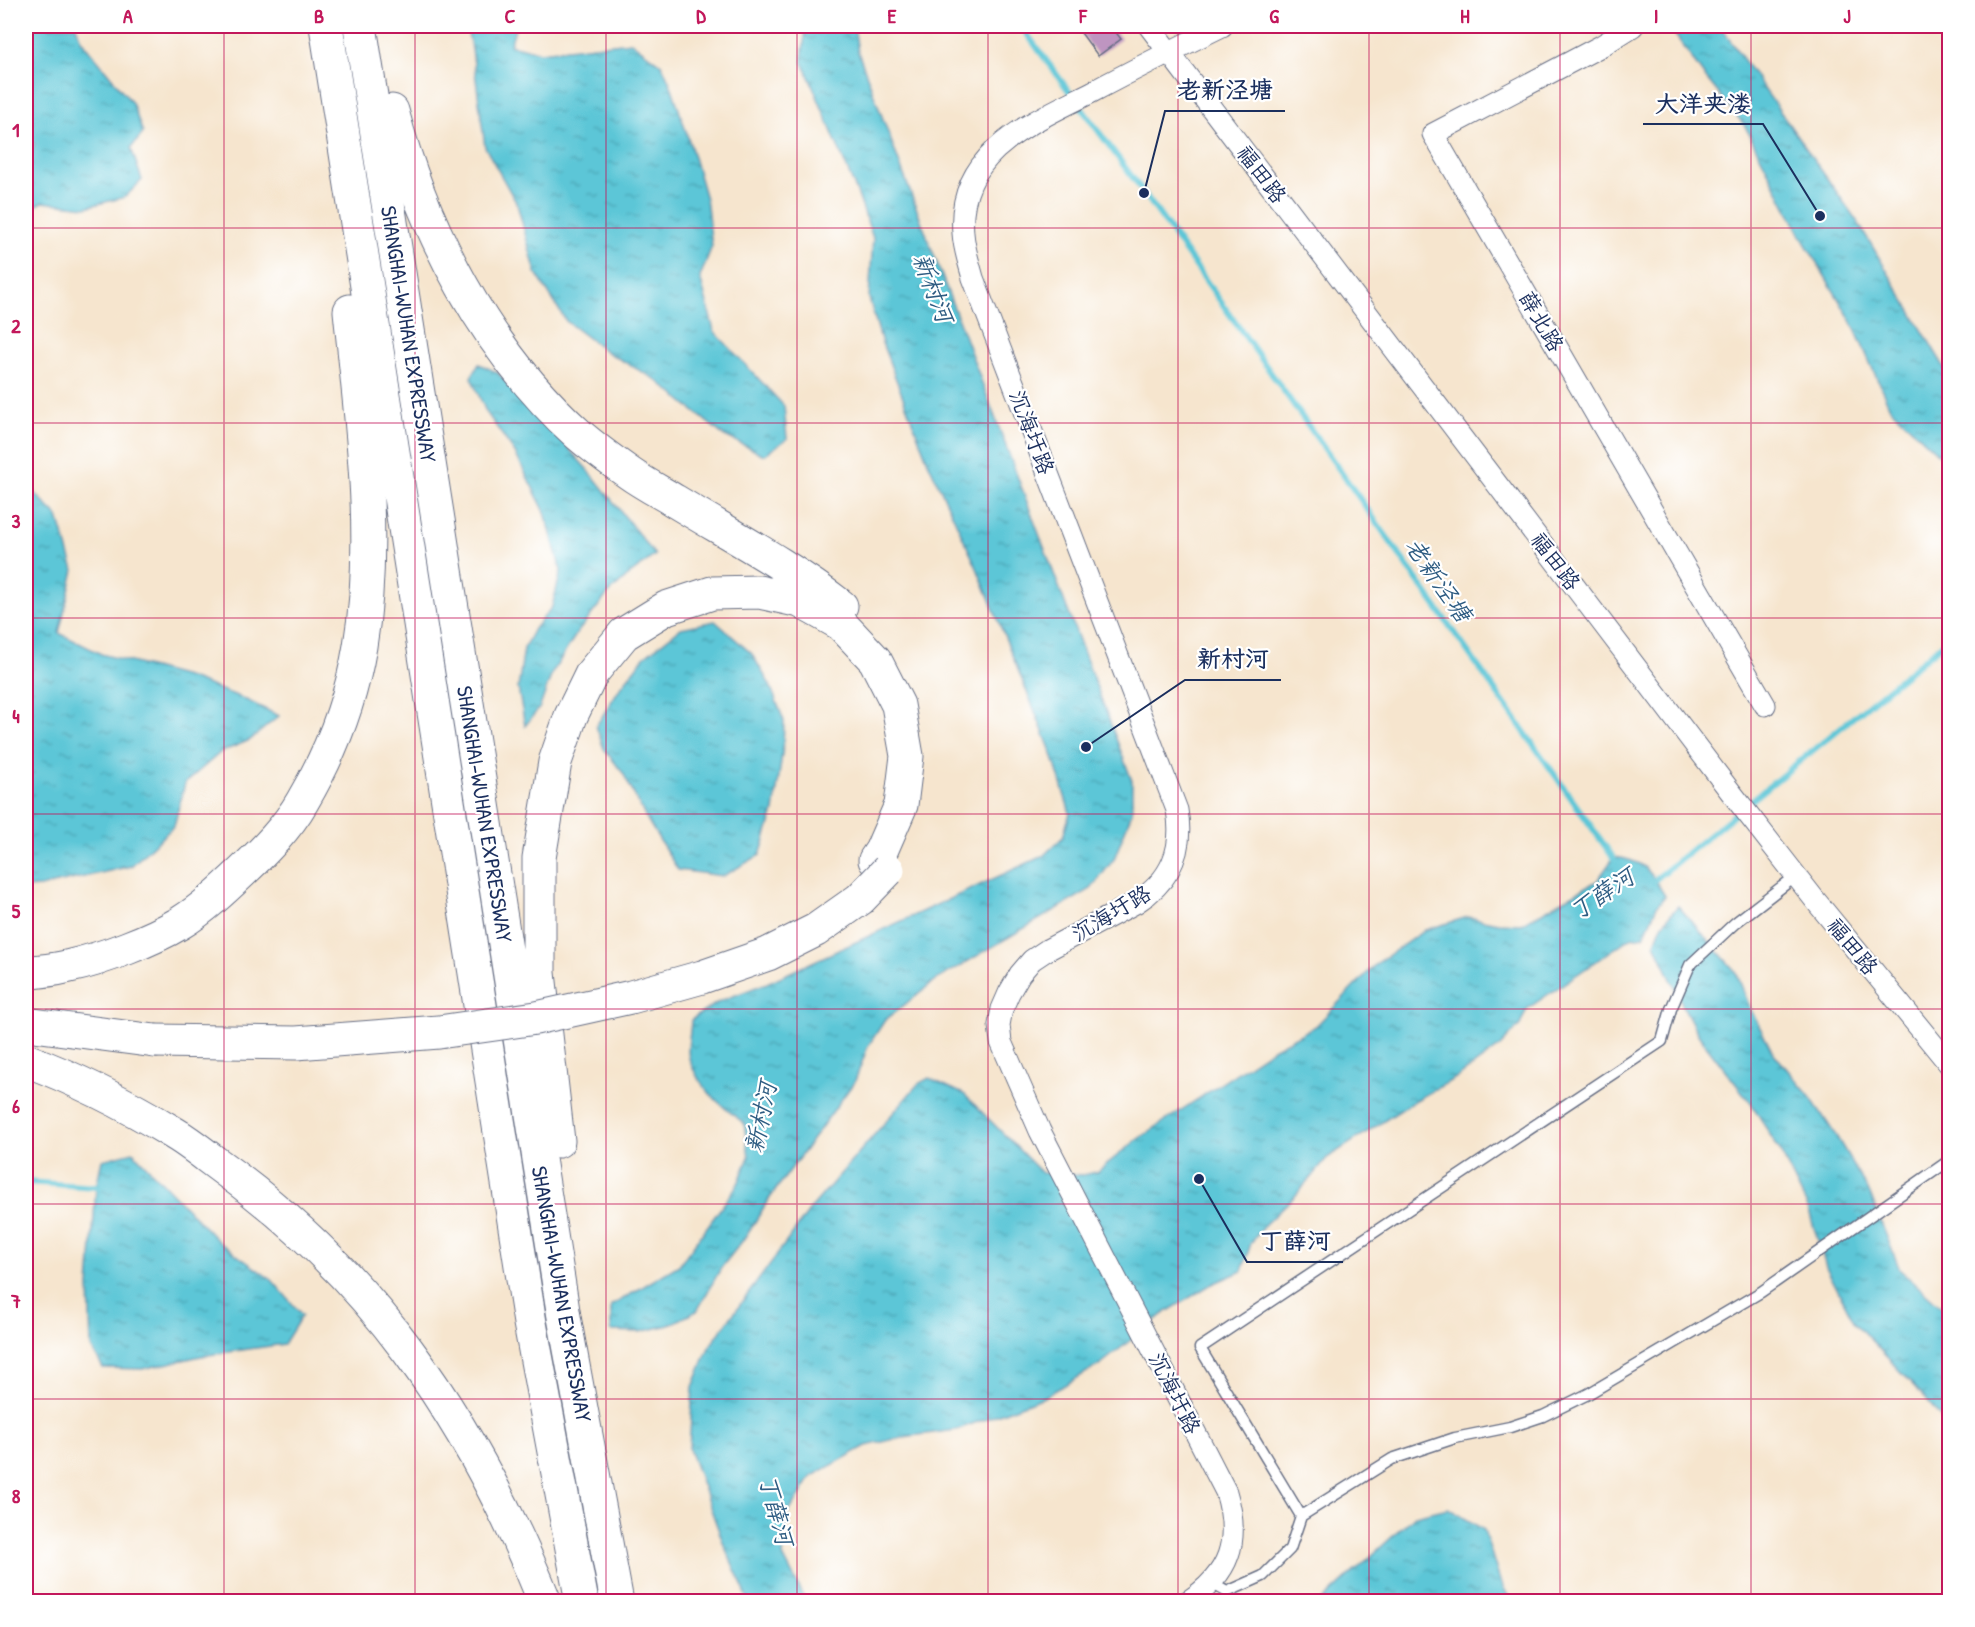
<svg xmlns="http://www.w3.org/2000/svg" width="1975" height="1627" viewBox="0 0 1975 1627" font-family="'Patrick Hand','LXGW WenKai TC',sans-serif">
	<defs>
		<pattern id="water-ripples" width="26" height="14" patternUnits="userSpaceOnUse" patternTransform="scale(1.5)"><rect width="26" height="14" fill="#5cc6d7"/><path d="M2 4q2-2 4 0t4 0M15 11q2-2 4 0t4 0" fill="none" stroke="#4ba1b2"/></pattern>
	</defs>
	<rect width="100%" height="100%" fill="#fff"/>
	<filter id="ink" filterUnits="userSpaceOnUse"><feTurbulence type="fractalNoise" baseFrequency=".0167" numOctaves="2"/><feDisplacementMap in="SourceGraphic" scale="12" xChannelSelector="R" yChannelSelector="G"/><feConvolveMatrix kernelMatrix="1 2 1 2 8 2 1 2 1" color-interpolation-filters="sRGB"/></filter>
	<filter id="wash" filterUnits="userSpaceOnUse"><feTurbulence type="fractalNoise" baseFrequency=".008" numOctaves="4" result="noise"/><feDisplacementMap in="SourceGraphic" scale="24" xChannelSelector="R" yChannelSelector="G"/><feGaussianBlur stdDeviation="1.35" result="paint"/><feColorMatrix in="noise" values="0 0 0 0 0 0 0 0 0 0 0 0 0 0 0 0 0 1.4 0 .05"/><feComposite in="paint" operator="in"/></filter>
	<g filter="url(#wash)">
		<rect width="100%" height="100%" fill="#f6e5ce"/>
		<path fill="url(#water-ripples)" stroke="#3c7a9a" stroke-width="1.5" d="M26,26H76L81,40L132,103L143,133L131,148L142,180L125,197L86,207L43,202L26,211V174L34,144L26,127Z
			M466,26H516L510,45L540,52L631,42L662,65L672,88L691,147L706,199L712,246L700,277L714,331L784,406L787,439L764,455L723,435L655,379L607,352L566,321L536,273L517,204L485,147L472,49Z
			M806,26H854L858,52L908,186L1132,781V812L1114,859L1091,889L936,980L885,1020L868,1046L855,1081L767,1202L747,1235L721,1268L697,1311L669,1325L640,1332L611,1331V1306L679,1265L710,1223L738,1184L749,1157L744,1123C721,1106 698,1087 689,1058C686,1048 691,1031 691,1020L720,1001L767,983L1043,856L1063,837L1070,813L1052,754L977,568L928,462L882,343L869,298L873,238L858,195L802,60Z
			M1669,26H1720L1859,224L1949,375V464L1890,408L1851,320L1801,236L1745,126L1702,73Z
			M479,364L497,372L563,442L593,476L655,555L630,574L607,595L577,633L552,673L540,707L525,726L518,688L524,648L534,629L552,607L561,571L545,512L515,453L486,412L471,377Z
			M26,484L58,517L74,570L59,633L101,654L190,678L242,698L279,716L250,740L221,752L185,783L174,826L131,866L40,887L26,888Z
			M715,621L752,654L770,685L784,721L783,747L774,811L760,855L723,876L678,870L646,818L623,773L604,749L596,726L618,691L644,657L681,628Z
			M1614,857C1646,861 1649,870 1665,896L1657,906L1644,936L1630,938L1527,1009L1520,1025L1499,1047L1459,1076L1416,1100L1327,1158L1296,1195L1265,1224L1251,1243L1242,1271L1210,1285L1163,1314L1101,1364L1044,1397L956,1430L903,1437L866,1446L812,1476L787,1515L783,1556L806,1601H749L724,1545L689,1449L693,1387L709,1347L812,1207L918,1084L929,1078L964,1094L1042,1173L1083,1175L1097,1172L1138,1139L1273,1049L1316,1026L1376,964L1425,930L1468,917L1498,923L1521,924L1597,881Z
			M1678,906L1736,972L1751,1010L1772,1051L1811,1098L1838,1139L1869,1192L1900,1270L1949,1314V1428L1926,1399L1855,1323L1826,1267L1808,1208L1780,1151L1753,1106L1699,1036L1683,1006L1655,943L1662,925Z
			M133,1152L219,1242L272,1280L302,1315L284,1344L201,1356L142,1369L103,1368L91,1347L89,1287L96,1187L102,1160Z
			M1448,1508L1484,1530L1500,1581L1511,1601H1322L1415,1516Z"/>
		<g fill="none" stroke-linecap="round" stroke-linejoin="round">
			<path stroke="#5cc6d7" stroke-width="6" d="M1021,26L1144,193L1617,863
				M1651,883L1950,638
				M26,1182L96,1187"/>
		</g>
		<g id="blocks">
			<path fill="#be95c1" d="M1076,26H1111L1121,39L1098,56Z"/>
		</g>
	</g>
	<g filter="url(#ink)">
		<use href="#blocks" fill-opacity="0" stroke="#686f85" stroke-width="1.5"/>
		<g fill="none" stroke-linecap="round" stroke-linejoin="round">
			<defs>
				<path id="service" d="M1301,1516L1392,1459L1455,1438L1510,1427L1543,1416L1588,1394L1761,1292L1950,1160
					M1211,1583L1227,1592L1263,1576L1290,1549L1301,1516L1200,1348L1662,1041L1671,1009L1690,965L1735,923L1796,876"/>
				<path id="minor" d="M1149,26L1730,791L1815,900L1950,1065
					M1633,26L1601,46L1433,134L1765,705
					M1187,1602C1230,1574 1241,1541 1226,1492L1040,1131L1001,1042L999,1025L1002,1009L1009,993L1020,974L1032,960L1047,950L1137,902C1171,880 1184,850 1177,810L973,278C969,263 964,249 963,233C956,152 1033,122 1092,92C1135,69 1179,47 1222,26"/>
				<path id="motorway" d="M326,26L530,1323L582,1602
					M360,26L564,1317L617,1602
					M392,111C423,230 486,351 578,434C594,448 612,461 629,473C643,483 660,492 675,501C731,535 789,566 841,606
					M26,973C40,971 56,970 70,966C102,959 152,940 180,923C203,909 224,889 243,871C264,851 287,828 302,802C330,755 351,700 360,646C378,538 361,419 350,311
					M26,1024L155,1041
					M26,1060C76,1079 126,1104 172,1132C186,1140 200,1151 213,1161C286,1213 354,1278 408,1351C465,1428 509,1513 545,1602
					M558,1141L539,973V858L555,762L571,716L592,673L624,634L666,608L712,593L759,592L800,601L841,624L875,660L898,705L907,756L901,805L881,851L875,860"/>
			</defs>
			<use href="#service" stroke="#686f85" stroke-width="13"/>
			<use href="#minor" stroke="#686f85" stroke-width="23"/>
			<use href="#motorway" stroke="#686f85" stroke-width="35"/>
			<use href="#service" stroke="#fff" stroke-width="10"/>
			<use href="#minor" stroke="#fff" stroke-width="21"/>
			<use href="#motorway" stroke="#fff" stroke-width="33"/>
			<defs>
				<path id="motorway-bridge" d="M155,1041L296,1043L439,1032L536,1018L631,997L702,977L768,954L816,930L860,899L888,870"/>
			</defs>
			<use href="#motorway-bridge" stroke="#686f85" stroke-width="35" stroke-linecap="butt"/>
			<use href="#motorway-bridge" stroke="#fff" stroke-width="33"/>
		</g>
	</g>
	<path fill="none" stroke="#c2185b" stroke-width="1.5" stroke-opacity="0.55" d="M224,26V1602M415,26V1602M606,26V1602M797,26V1602M988,26V1602M1178,26V1602M1369,26V1602M1560,26V1602M1751,26V1602M26,228H1950M26,423H1950M26,618H1950M26,814H1950M26,1009H1950M26,1204H1950M26,1399H1950"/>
	<g text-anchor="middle" stroke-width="4.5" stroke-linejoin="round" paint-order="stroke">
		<g font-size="22" fill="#1b2f5e" stroke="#fff">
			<text transform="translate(1262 174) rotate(53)" y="8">福田路</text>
			<text transform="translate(1542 321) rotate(60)" y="8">薛北路</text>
			<text transform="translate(409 334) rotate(81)" y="8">SHANGHAI-WUHAN EXPRESSWAY</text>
			<text transform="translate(1032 432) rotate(69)" y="8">沉海圩路</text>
			<text transform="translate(1556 561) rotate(53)" y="8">福田路</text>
			<text transform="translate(485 814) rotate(81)" y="8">SHANGHAI-WUHAN EXPRESSWAY</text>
			<text transform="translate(1111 913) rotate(-31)" y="8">沉海圩路</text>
			<text transform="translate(1853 946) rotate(51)" y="8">福田路</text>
			<text transform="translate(562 1294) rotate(80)" y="8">SHANGHAI-WUHAN EXPRESSWAY</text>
			<text transform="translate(1175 1393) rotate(63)" y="8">沉海圩路</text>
		</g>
		<g font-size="24" font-style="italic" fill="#2e5c82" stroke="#fff">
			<text transform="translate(933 288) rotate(69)" y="8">新村河</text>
			<text transform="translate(1438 580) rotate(55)" y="8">老新泾塘</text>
			<text transform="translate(1602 894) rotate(-34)" y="8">丁薛河</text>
			<text transform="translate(761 1117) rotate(-78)" y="8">新村河</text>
			<text transform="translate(776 1510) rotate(75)" y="8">丁薛河</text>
		</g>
	</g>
	<path fill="none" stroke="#1b2f5e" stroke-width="2" d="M1144 193L1165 111H1285M1820 216L1763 124H1643M1086 747L1185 680H1281M1199 1179L1247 1262H1343"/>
	<g fill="#1b2f5e" stroke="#fff" stroke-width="2">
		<circle cx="1144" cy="193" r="6"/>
		<circle cx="1820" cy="216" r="6"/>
		<circle cx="1086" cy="747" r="6"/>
		<circle cx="1199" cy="1179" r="6"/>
	</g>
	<g font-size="24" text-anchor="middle" font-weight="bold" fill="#1b2f5e" stroke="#fff" stroke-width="4.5" stroke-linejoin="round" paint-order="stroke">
		<text x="1225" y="98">老新泾塘</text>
		<text x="1703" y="112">大洋夹溇</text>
		<text x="1233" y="667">新村河</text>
		<text x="1295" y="1249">丁薛河</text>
	</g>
	<rect width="1975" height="1627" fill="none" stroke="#fff" stroke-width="66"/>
	<rect x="33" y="33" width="1909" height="1561" fill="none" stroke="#c2185b" stroke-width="2"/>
	<g font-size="20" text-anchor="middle" font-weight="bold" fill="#c2185b">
		<text x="128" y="23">A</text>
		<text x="319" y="23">B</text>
		<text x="510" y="23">C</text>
		<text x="701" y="23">D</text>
		<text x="892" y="23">E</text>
		<text x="1083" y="23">F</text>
		<text x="1274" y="23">G</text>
		<text x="1465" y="23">H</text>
		<text x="1656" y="23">I</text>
		<text x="1847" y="23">J</text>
		<text x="16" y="137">1</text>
		<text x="16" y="333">2</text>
		<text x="16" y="528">3</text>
		<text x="16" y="723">4</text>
		<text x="16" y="918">5</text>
		<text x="16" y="1113">6</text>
		<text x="16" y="1308">7</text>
		<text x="16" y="1503">8</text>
	</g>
</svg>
